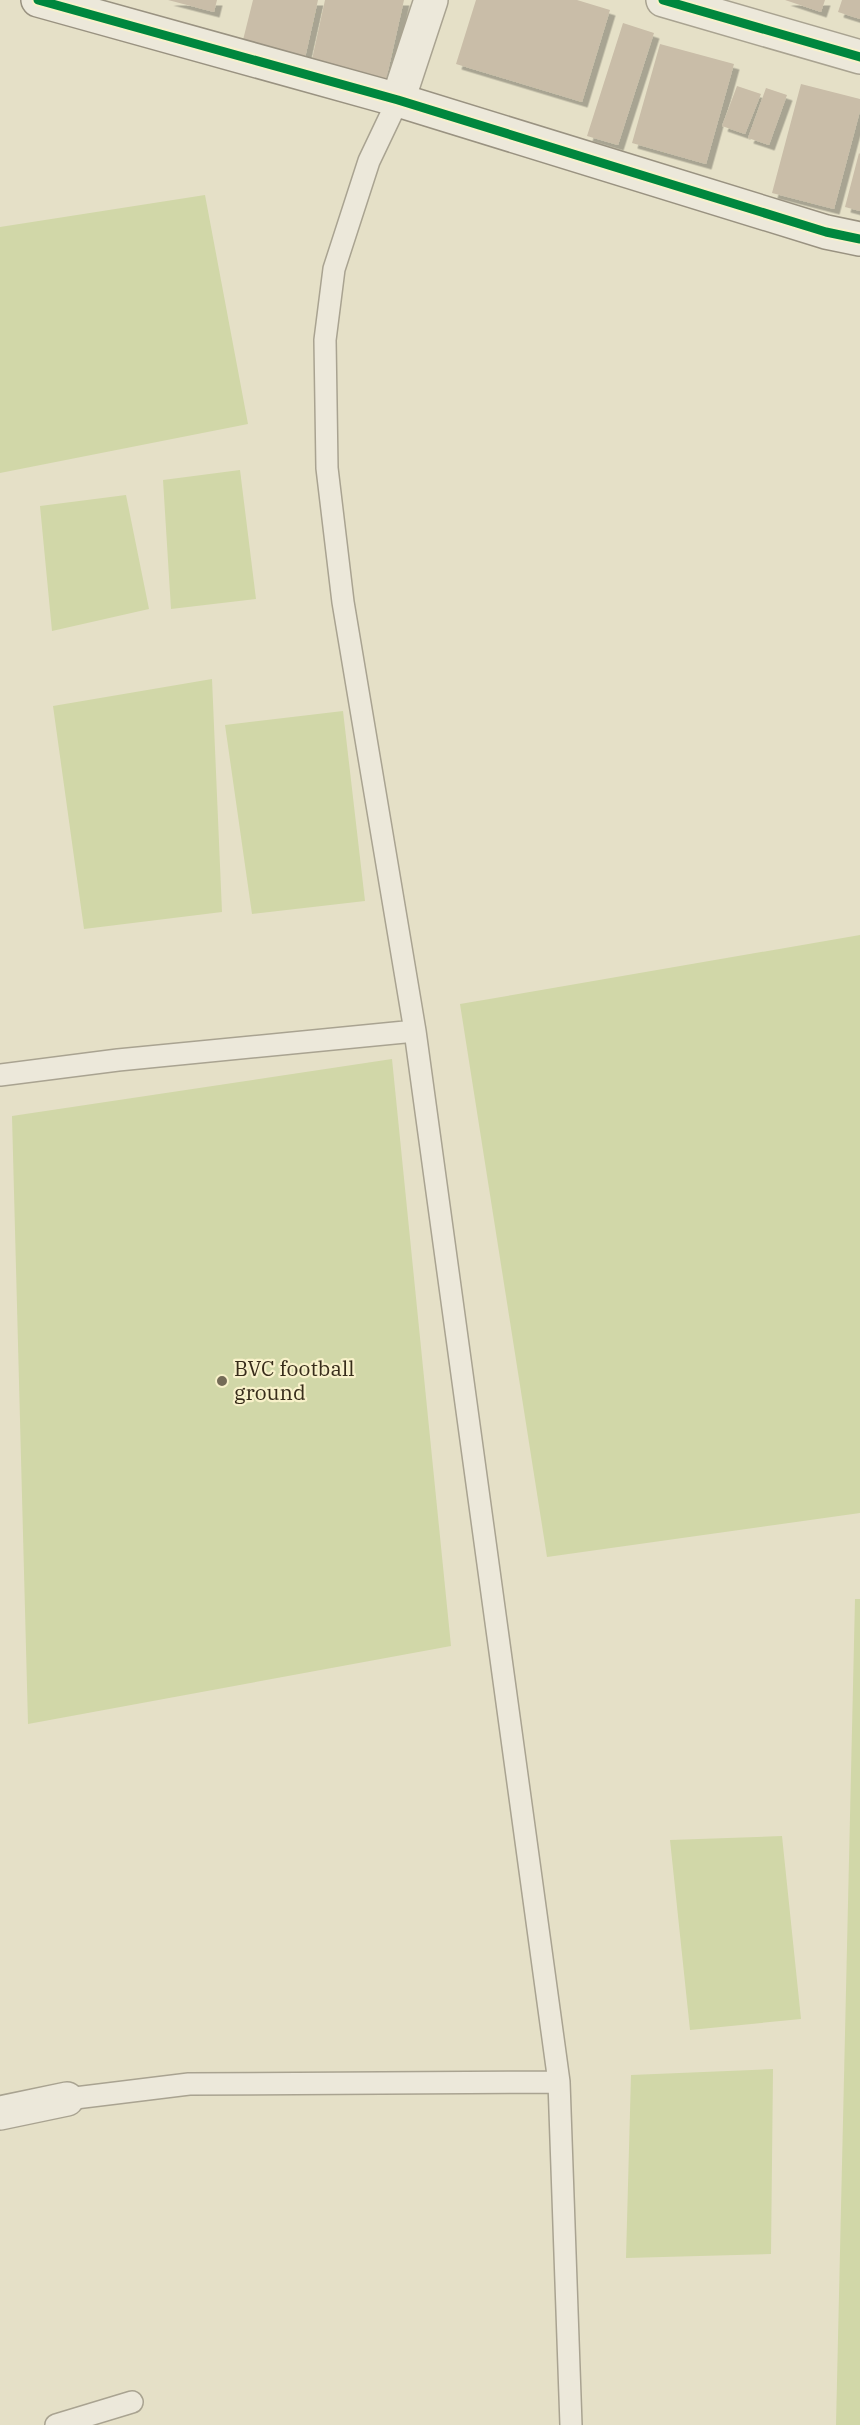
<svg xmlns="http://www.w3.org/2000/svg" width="860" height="2425" viewBox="0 0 860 2425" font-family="'IBM Plex Serif',serif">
	<defs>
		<filter id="shadow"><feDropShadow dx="5.5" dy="5.5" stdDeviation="0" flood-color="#0004"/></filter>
	</defs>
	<rect width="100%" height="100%" fill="#e5e0c7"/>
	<path fill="#d1d7a8" d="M205,195L248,424L0,473V227Z
		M240,470L256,599L171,609L163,480Z
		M126,495L149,609L52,631L40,506Z
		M212,679L222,912L84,929L53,706Z
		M343,711L365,901L252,914L225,725Z
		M860,935V1513L547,1557L460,1004Z
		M392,1059L451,1646L28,1724L12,1116Z
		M855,1599H860V2425H836Z
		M782,1836L801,2019L690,2030L670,1840Z
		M773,2069L771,2254L626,2258L631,2075Z"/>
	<path fill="#c9bda8" filter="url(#shadow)" d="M168,0H217L214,12Z
		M253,0H318L305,58L242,44Z
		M325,0H404L386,80L311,64Z
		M476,0H577L610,10L582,102L456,64Z
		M785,0H825L821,12Z
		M842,0H860V19L838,12Z
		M623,23L654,33L618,145L587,136Z
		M660,44L734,64L706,164L632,143Z
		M801,84L860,99V111L834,209L772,193Z
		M737,86L761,94L745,134L722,126Z
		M766,88L787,95L769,145L748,138Z
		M859,153L860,154V211L845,207Z"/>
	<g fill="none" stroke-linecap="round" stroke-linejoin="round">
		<defs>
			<path id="lane" d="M398,100L369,161L334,269L325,340L327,468L343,602L415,1031L559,2082L571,2425
				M0,1075L118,1060L415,1031
				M67,2099L189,2084L559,2082
				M56,2425L132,2402"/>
			<path id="street" d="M663,0L860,57
				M398,100L431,0
				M0,2113L67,2099"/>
			<path id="secondary" d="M38,0L398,100L826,232L860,239"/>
		</defs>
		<use href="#lane" stroke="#a9a391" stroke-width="24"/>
		<use href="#street" stroke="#a9a391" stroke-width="36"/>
		<use href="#secondary" stroke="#999281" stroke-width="36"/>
		<use href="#lane" stroke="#ece8da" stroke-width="21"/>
		<use href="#street" stroke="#ece8da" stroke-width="33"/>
		<use href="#secondary" stroke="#ece8da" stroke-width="33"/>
		<defs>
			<path id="cycleway" d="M38,0L398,100L826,232L860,239
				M663,0L860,57"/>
		</defs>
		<use href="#cycleway" stroke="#f8f1ca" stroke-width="13"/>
		<use href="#cycleway" stroke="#00873e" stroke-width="9"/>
	</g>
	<circle fill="#746b57" stroke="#f8f1ca" stroke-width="2" cx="222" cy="1381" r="6"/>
	<g text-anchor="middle" stroke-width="4.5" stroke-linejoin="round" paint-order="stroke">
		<g font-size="21" fill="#372c1a" stroke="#f8f1ca" text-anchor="start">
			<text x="234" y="1376">BVC football<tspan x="234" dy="24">ground</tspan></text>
		</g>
	</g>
</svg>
